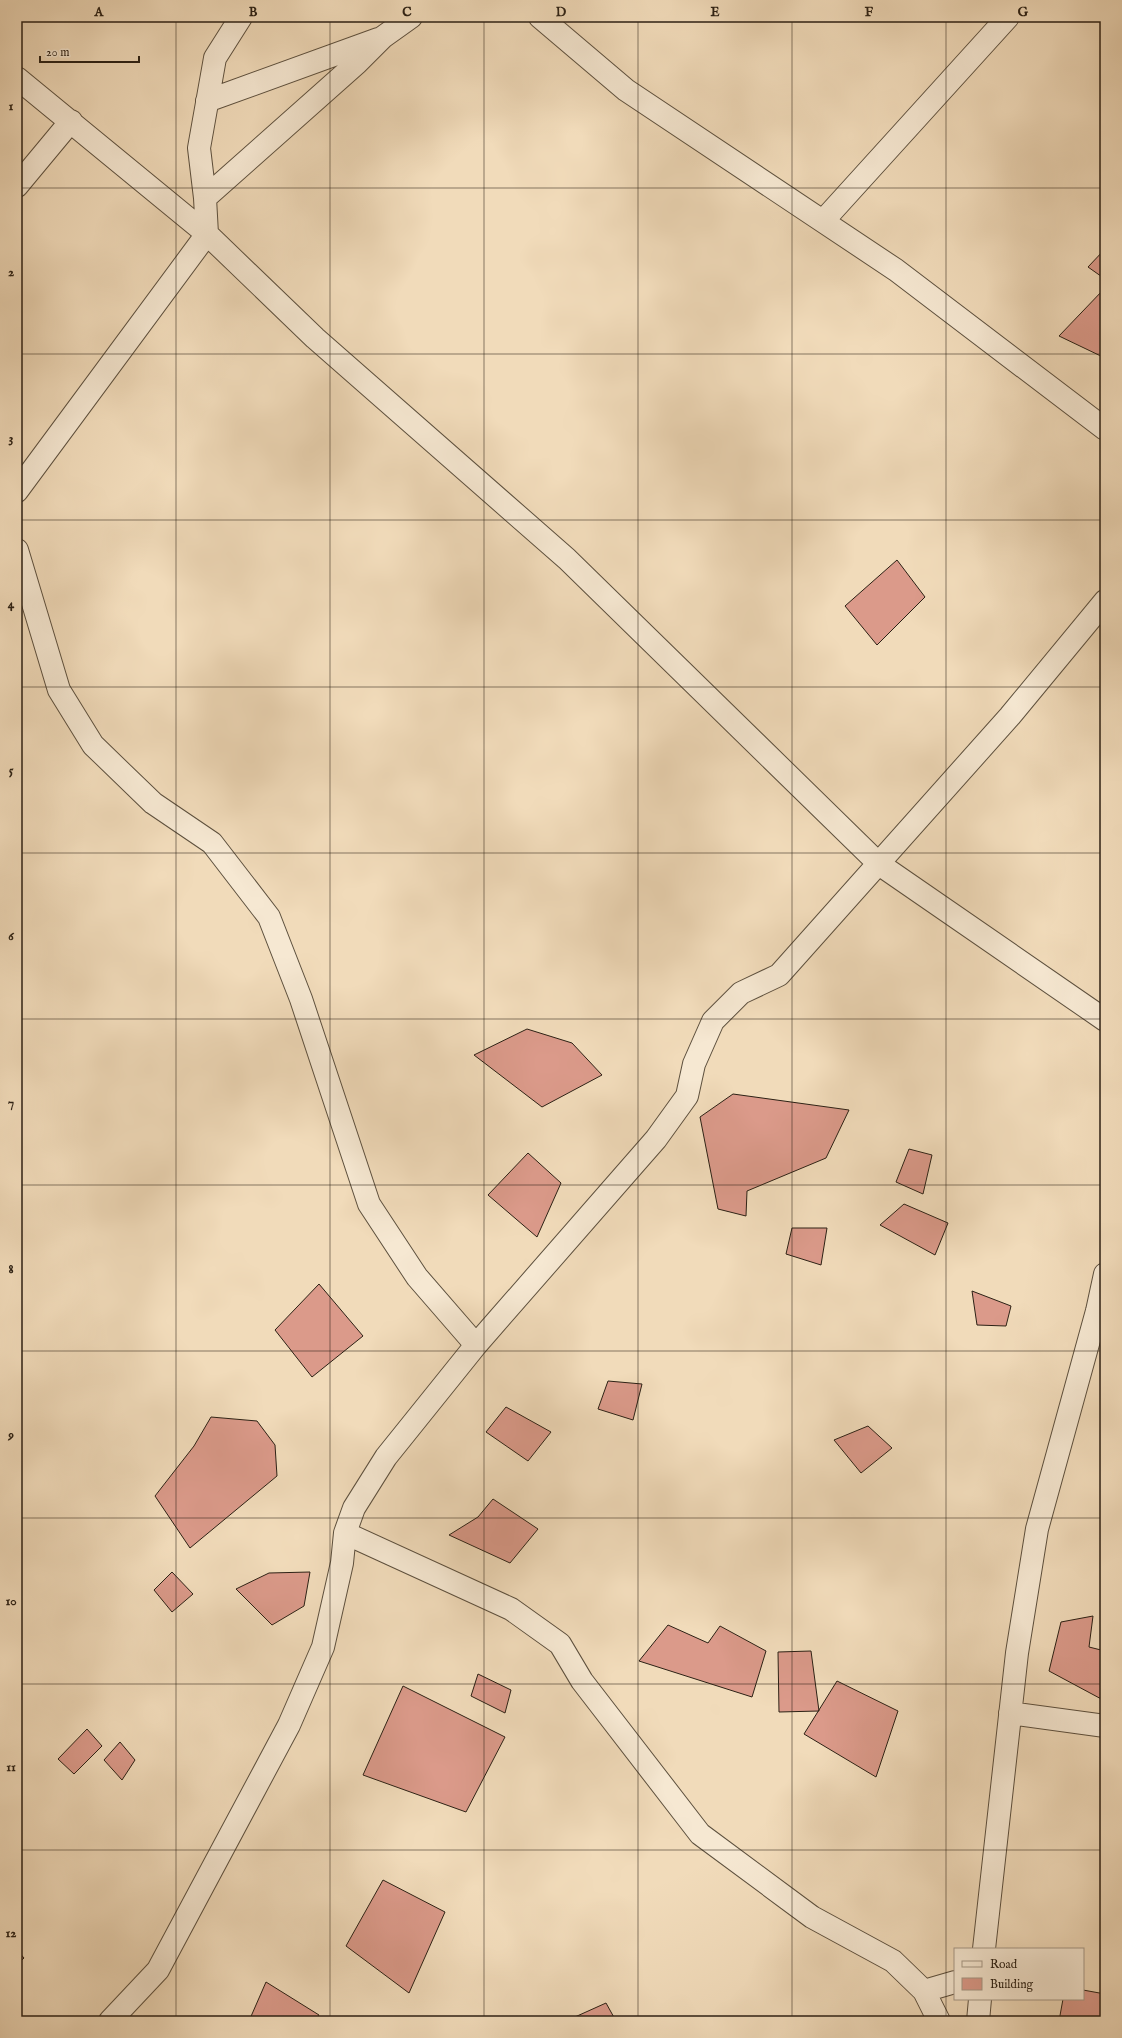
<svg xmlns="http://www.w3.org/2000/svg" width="1122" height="2038" viewBox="0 0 1122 2038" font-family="'IM FELL English',serif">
	<rect width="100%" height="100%" fill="#f1dbba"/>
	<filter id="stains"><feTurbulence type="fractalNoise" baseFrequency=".005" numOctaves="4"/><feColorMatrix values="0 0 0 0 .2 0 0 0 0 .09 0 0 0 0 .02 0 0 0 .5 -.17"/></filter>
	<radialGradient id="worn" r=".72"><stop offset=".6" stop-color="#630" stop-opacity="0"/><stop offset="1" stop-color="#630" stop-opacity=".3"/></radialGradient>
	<path fill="#db9a8a" stroke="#2c2115" d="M1105,249V279L1088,267Z
		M1104,289L1105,290V358L1059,336Z
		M897,560L925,597L877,645L845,606Z
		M527,1029L572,1043L602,1075L542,1107L474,1055Z
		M733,1094L849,1110L826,1158L747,1191L746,1216L718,1209L700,1117Z
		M909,1149L932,1155L923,1194L896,1182Z
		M528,1153L561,1183L537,1237L488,1195Z
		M904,1204L948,1223L935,1255L880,1225Z
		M792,1228H827L821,1265L786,1254Z
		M319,1284L363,1336L312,1377L275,1330Z
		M972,1291L1011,1306L1006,1326L977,1325Z
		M608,1381L642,1384L633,1420L598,1409Z
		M506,1407L551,1432L528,1461L486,1432Z
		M211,1417L257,1421L275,1445L277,1476L190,1548L155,1496L194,1446Z
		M868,1426L892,1448L861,1473L834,1440Z
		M493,1499L538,1529L510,1563L449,1535L478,1517Z
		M172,1572L193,1594L172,1612L154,1590Z
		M310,1572L304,1606L272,1625L236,1589L269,1573Z
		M1093,1616L1089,1647L1105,1651V1701L1049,1671L1061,1622Z
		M668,1625L708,1643L720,1626L766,1651L752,1697L639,1661Z
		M811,1651L819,1711L779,1712L778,1652Z
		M478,1674L511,1690L505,1713L471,1696Z
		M837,1681L898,1711L876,1777L804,1734Z
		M403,1686L505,1737L466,1812L363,1775Z
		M87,1729L102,1746L74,1774L58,1759Z
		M120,1742L135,1760L122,1780L104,1760Z
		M383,1880L445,1912L409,1993L346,1946Z
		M17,1950L24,1958L17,1965Z
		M266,1982L319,2015L316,2021H249Z
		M1083,1990L1105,1994V2021H1059L1063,1999H1083Z
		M606,2003L616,2021H566Z"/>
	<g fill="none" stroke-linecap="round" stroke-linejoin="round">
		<defs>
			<path id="street" d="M241,17L215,58L199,148L205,198L207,234L315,338L567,559L879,864L1105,1020
				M540,17L626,90L896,270L1105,429
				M17,78L207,234L17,491
				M207,101L378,39
				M17,186L71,121
				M205,198L357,63L383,37L411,17
				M823,221L1008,17
				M17,550L59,690L93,745L153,803L212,843L269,917L301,999L369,1204L417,1277L476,1345
				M345,1533L511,1609L560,1644L582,1681L700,1834L812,1917L893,1961L924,1991L939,2021
				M1010,1713L1105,1726
				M984,1949L1017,1653L1037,1529L1097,1311L1105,1274
				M924,1991L955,1982
				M110,2021L158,1970L289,1725L323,1647L342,1563L345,1533L354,1508L386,1457L476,1345L656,1139L687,1096L694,1064L713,1021L741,993L779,975L1010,716L1105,601
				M978,2021L980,1999"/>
		</defs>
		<use href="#street" stroke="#5d503e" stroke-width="24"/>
		<use href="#street" stroke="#f6e8d2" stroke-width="22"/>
	</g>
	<path fill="none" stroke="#2c2115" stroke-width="1" stroke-opacity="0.55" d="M176,17V2021M330,17V2021M484,17V2021M638,17V2021M792,17V2021M946,17V2021M17,188H1105M17,354H1105M17,520H1105M17,687H1105M17,853H1105M17,1019H1105M17,1185H1105M17,1351H1105M17,1518H1105M17,1684H1105M17,1850H1105"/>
	<rect width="1122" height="2038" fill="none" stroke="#f1dbba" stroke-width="44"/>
	<rect x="954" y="1948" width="130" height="52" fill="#f6e8d2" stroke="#a59886"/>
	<rect x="962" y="1961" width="20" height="6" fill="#f6e8d2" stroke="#a59886"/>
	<text x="990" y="1968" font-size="12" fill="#2c2115">Road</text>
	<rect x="962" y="1978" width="20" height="12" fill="#db9a8a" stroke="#a59886"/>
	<text x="990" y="1988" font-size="12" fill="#2c2115">Building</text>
	<path d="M40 56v6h99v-6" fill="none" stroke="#2c2115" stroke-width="2"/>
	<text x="46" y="56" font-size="12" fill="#2c2115" stroke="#f6e8d2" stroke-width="3" paint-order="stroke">20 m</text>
	<rect x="22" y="22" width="1078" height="1994" fill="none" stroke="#2c2115" stroke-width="1.5"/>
	<g font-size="13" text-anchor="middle" font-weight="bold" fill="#2c2115">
		<text x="99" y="16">A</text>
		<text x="253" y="16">B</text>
		<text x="407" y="16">C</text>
		<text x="561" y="16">D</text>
		<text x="715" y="16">E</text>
		<text x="869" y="16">F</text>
		<text x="1023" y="16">G</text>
		<text x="11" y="110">1</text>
		<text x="11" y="276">2</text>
		<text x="11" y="442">3</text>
		<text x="11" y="608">4</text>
		<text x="11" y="774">5</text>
		<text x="11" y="940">6</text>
		<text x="11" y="1107">7</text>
		<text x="11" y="1273">8</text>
		<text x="11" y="1439">9</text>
		<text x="11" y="1605">10</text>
		<text x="11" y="1771">11</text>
		<text x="11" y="1937">12</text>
	</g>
	<rect width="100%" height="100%" filter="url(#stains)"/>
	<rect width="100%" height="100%" fill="url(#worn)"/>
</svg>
